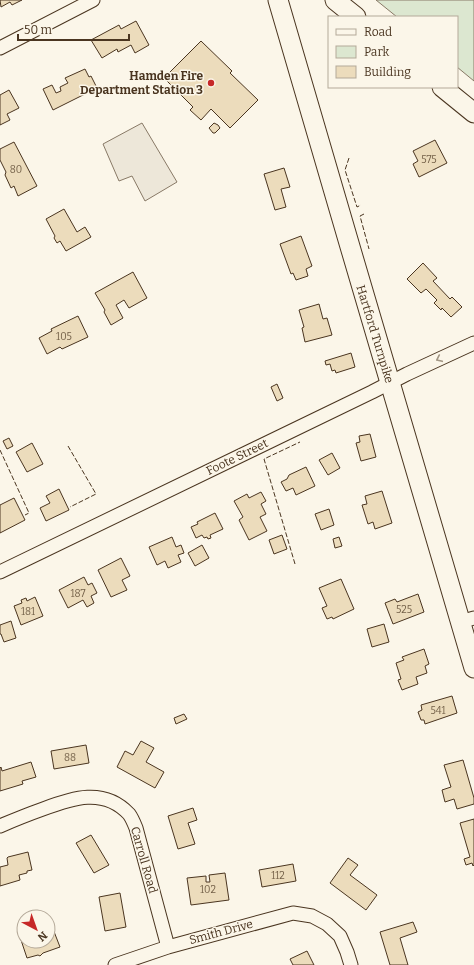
<svg xmlns="http://www.w3.org/2000/svg" width="474" height="965" viewBox="0 0 474 965" font-family="Bitter,serif">
	<rect width="100%" height="100%" fill="#fbf6e9"/>
	<path fill="#dce7d0" stroke="#887966" d="M376,0H474V81L457,67V17H397Z"/>
	<path fill="#ede7d9" stroke="#887966" d="M142,123L177,182L145,201L132,176L119,181L103,144Z"/>
	<path fill="#ecdcbc" stroke="#4a3520" d="M0,0H22L12,5L10,2L1,7Z
		M136,21L149,45L135,53L131,45L118,52L117,49L102,58L91,40L119,25L121,29Z
		M201,41L232,71L230,73L258,100L230,128L211,109L201,120L190,110L193,107L164,78Z
		M85,69L89,77L91,76L97,88L53,110L43,89L52,85L56,93L61,91L60,87L68,83L65,78Z
		M9,90L19,108L7,114L10,120L0,125V95Z
		M214,123L218,125L220,128L215,133H213L209,128Z
		M435,140L447,163L419,177L413,164L418,161L413,151Z
		M14,142L37,186L18,196L14,186L11,188L5,175L6,172L0,160V149Z
		M284,168L290,187L281,189L286,207L275,210L264,174Z
		M64,209L77,232L85,227L91,237L66,251L60,241L57,243L54,238L55,236L46,219Z
		M301,236L312,266L306,269L308,276L296,280L293,273L291,274L280,244Z
		M423,263L437,278L433,281L450,299L452,297L462,307L451,317L442,308L441,310L434,303L437,300L426,289L421,293L407,279Z
		M133,272L147,298L129,308L124,300L116,305L123,318L111,325L104,312L105,310L95,293Z
		M319,304L323,319L327,318L332,335L305,342L302,328L304,327L299,310Z
		M78,316L88,337L62,349L60,347L47,354L39,338L52,331L51,329Z
		M351,353L355,367L336,373L335,370L332,371L330,364L326,365L325,361Z
		M277,384L283,398L277,401L271,387Z
		M370,434L376,457L361,461L356,443L360,442L359,436Z
		M9,438L13,446L7,449L3,441Z
		M32,443L43,464L27,472L16,452Z
		M332,453L340,468L328,475L319,460Z
		M306,467L315,486L296,495L293,488L286,491L281,482L287,479L289,475Z
		M59,489L69,510L46,521L40,508L50,503L46,496Z
		M382,491L392,523L375,529L373,522L368,524L362,505L367,504L365,496Z
		M261,492L266,501L261,504L266,514L260,517L267,531L249,540L239,520L243,517L234,501L247,494L249,498Z
		M14,498L25,520L0,533V505Z
		M329,509L334,525L321,530L315,514Z
		M215,513L223,529L210,535L211,538L208,539L207,537L204,538L202,535L196,538L191,527L198,524L197,522Z
		M282,535L287,549L274,554L269,540Z
		M172,537L176,547L181,545L184,553L178,555L181,562L168,568L165,561L157,565L149,547Z
		M339,537L342,546L335,548L333,539Z
		M202,545L209,558L195,566L188,553Z
		M121,558L130,576L122,580L127,590L111,597L98,570Z
		M84,577L88,585L92,583L97,593L91,596L94,603L87,607L83,600L68,608L59,590Z
		M341,579L354,609L333,619L332,617L327,619L322,608L327,606L319,588Z
		M418,594L424,612L393,624L385,603L395,599L397,602Z
		M35,597L43,616L21,625L14,606L22,603L21,600L26,598L27,601Z
		M11,621L16,638L4,642L1,634H0V625Z
		M384,624L389,642L372,647L367,629Z
		M424,649L429,664L425,666L427,673L416,677L418,684L402,690L398,680L401,679L396,663L404,660L402,657Z
		M452,696L457,713L425,724L424,720H421L418,712L422,710L421,705Z
		M184,714L187,719L176,724L174,718Z
		M141,741L154,748L146,762L164,772L155,788L117,767L125,751L133,755Z
		M86,745L89,763L54,769L51,751Z
		M463,760L474,798V804L457,809L454,799L445,802L442,790L451,787L444,765Z
		M31,762L36,777L22,781L23,784L0,791V768L1,767L2,771Z
		M193,808L197,820L188,823L195,844L178,849L168,816Z
		M474,819V865L473,866L472,863L466,865L464,859L470,857L460,823Z
		M91,835L109,865L94,873L76,843Z
		M28,852L32,870L27,871V873L19,875L20,880L0,886V867L8,865L7,858L8,857Z
		M348,858L358,865L350,875L377,895L366,910L330,883Z
		M293,864L296,881L262,887L259,870Z
		M225,873L229,900L191,905L187,878L206,876V882H210L209,875Z
		M120,893L126,927L105,931L99,897Z
		M413,922L417,932L400,938L408,965H390L380,932Z
		M53,929L60,947L43,953L40,956L38,955L27,958L19,934L24,932V941H48V931Z
		M307,951L314,965H293L290,959Z"/>
	<g fill="none" stroke-linecap="round" stroke-linejoin="round">
		<defs>
			<path id="minor" d="M0,48L93,0
				M0,572L372,392L407,374L474,343
				M460,622L474,618
				M0,826C14,820 29,814 43,809C72,798 104,787 129,814C132,818 134,823 136,828L168,947
				M115,965L168,947L293,913L312,916L327,924L340,936L347,952L351,965"/>
			<path id="secondary" d="M278,0L351,250L474,668
				M335,0L356,17
				M442,87L474,113"/>
		</defs>
		<use href="#minor" stroke="#4a3520" stroke-width="15"/>
		<use href="#secondary" stroke="#4a3520" stroke-width="21"/>
		<use href="#minor" stroke="#fbf6e9" stroke-width="13"/>
		<use href="#secondary" stroke="#fbf6e9" stroke-width="19"/>
		<path stroke="#4a3520" stroke-width="1" stroke-dasharray="5 2" stroke-linecap="butt" d="M349,158L345,170L357,207L361,205
			M364,214L360,216L369,249
			M68,446L96,494L70,507
			M0,450L29,513L25,515
			M295,564L264,459L300,442"/>
	</g>
	<defs><path id="oneway-chevron" d="M-2-3.5L2.5 0L-2 3.5" fill="none" stroke-width="1.6" stroke-linecap="round" stroke-linejoin="round"/></defs>
	<use stroke="#a29684" href="#oneway-chevron" transform="translate(439 359) rotate(155)"/>
	<circle fill="#c62828" stroke="#fbf6e9" stroke-width="1.5" cx="211" cy="83" r="4"/>
	<g text-anchor="middle" stroke-width="3" stroke-linejoin="round" paint-order="stroke">
		<g font-size="10" fill="#725f47">
			<text x="429" y="163">575</text>
			<text x="16" y="173">80</text>
			<text x="64" y="340">105</text>
			<text x="78" y="597">187</text>
			<text x="404" y="613">525</text>
			<text x="28" y="615">181</text>
			<text x="438" y="714">541</text>
			<text x="70" y="761">88</text>
			<text x="278" y="879">112</text>
			<text x="208" y="893">102</text>
		</g>
		<g font-size="12" font-weight="bold" fill="#4a3520" stroke="#fbf6e9" text-anchor="end">
			<text x="203" y="80">Hamden Fire<tspan x="203" dy="14">Department Station 3</tspan></text>
		</g>
		<g font-size="12" fill="#4a3520" stroke="#fbf6e9">
			<text transform="translate(375 334) rotate(73)" y="4">Hartford Turnpike</text>
			<text transform="translate(237 457) rotate(-26)" y="4">Foote Street</text>
			<text transform="translate(144 860) rotate(74)" y="4">Carroll Road</text>
			<text transform="translate(221 932) rotate(-15)" y="4">Smith Drive</text>
		</g>
	</g>
	<rect x="328" y="16" width="130" height="72" fill="#fbf6e9" stroke="#b4a999"/>
	<rect x="336" y="29" width="20" height="6" fill="#fbf6e9" stroke="#b4a999"/>
	<text x="364" y="36" font-size="12" fill="#4a3520">Road</text>
	<rect x="336" y="46" width="20" height="12" fill="#dce7d0" stroke="#b4a999"/>
	<text x="364" y="56" font-size="12" fill="#4a3520">Park</text>
	<rect x="336" y="66" width="20" height="12" fill="#ecdcbc" stroke="#b4a999"/>
	<text x="364" y="76" font-size="12" fill="#4a3520">Building</text>
	<g transform="translate(36 929) rotate(139)"><circle r="19" fill="#fbf6e9" stroke="#b4a999"/>
	<path d="M0-3L7 15L0 10L-7 15Z" fill="#c62828"/>
	<text y="-6" font-size="11" font-weight="bold" text-anchor="middle" fill="#4a3520">N</text>
	</g>
	<path d="M18 34v6h111v-6" fill="none" stroke="#4a3520" stroke-width="2"/>
	<text x="24" y="34" font-size="12" fill="#4a3520" stroke="#fbf6e9" stroke-width="3" paint-order="stroke">50 m</text>
</svg>
